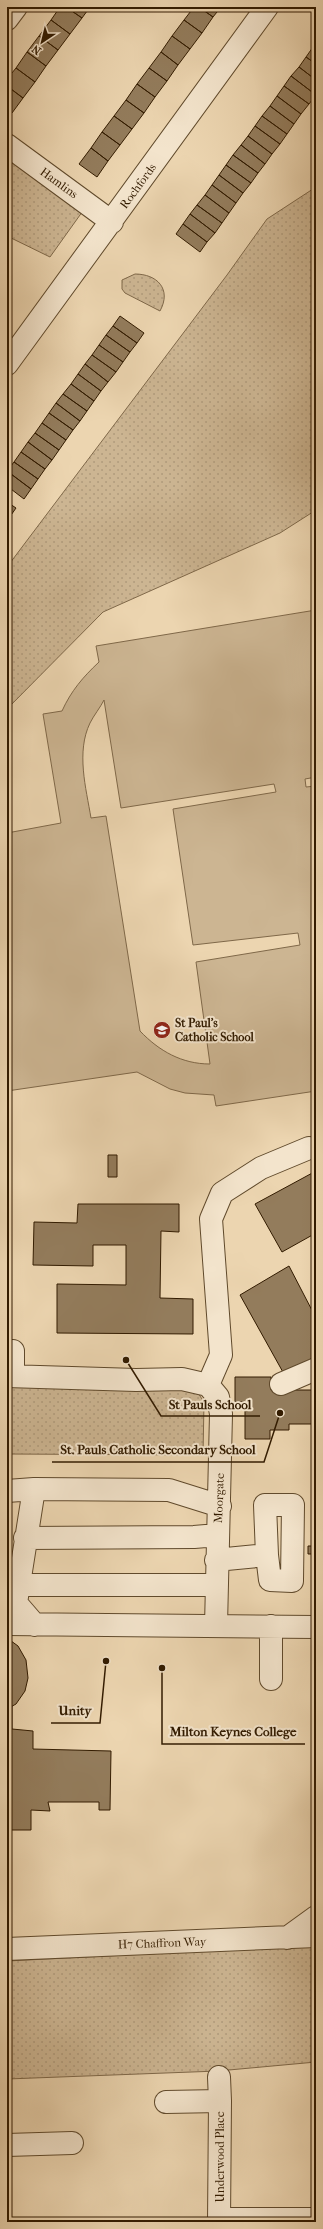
<svg xmlns="http://www.w3.org/2000/svg" width="323" height="2229" viewBox="0 0 323 2229" font-family="'IM FELL French Canon',serif">
	<defs>
		<pattern id="grass-dots" width="8" height="8" patternUnits="userSpaceOnUse"><rect width="8" height="8" fill="#ccb592"/><path d="M2 2h.1M6 6h.1" fill="none" stroke="#b09b7c" stroke-width="1.8" stroke-linecap="round"/></pattern>
	</defs>
	<rect width="100%" height="100%" fill="#ecd5b0"/>
	<filter id="stains"><feTurbulence type="fractalNoise" baseFrequency=".005" numOctaves="4"/><feColorMatrix values="0 0 0 0 .2 0 0 0 0 .09 0 0 0 0 .02 0 0 0 .5 -.17"/></filter>
	<radialGradient id="worn" r=".72"><stop offset=".6" stop-color="#630" stop-opacity="0"/><stop offset="1" stop-color="#630" stop-opacity=".3"/></radialGradient>
	<path fill="url(#grass-dots)" stroke="#7f6849" d="M7,151L85,208L50,257L7,236Z
		M316,187V510L280,533L103,612L7,709V567L227,275L267,219Z
		M135,274C157,274 172,289 160,311L125,293L122,289V280Z
		M7,1386L196,1390L204,1402L203,1455L7,1454Z
		M316,1941V2062L218,2071L7,2079V1961L227,1950Z"/>
	<path fill="#ccb592" stroke="#7f6849" fill-rule="evenodd" d="M316,610V777L305,779L306,787L316,786V1091L216,1106L214,1095L185,1093L170,1089L137,1072L7,1091V833L61,823L43,714L62,711C71,691 83,677 99,662L96,646ZM104,700L121,808L274,784L276,792L173,809L193,945L298,933L300,945L196,962L210,1064C182,1064 159,1051 140,1031L106,816L91,818C86,788 76,752 90,723C94,715 100,708 104,700Z"/>
	<path fill="#937c5c" stroke="#321b00" d="M60,7H66L82,18L70,34L51,20Z
		M66,7H90L82,18Z
		M194,7H199L213,17L202,33L184,20Z
		M199,7H221L213,17Z
		M51,20L70,34L58,50L39,36Z
		M184,20L202,33L190,49L172,36Z
		M39,36L58,50L46,66L27,52Z
		M172,36L190,49L178,65L161,52Z
		M313,47L316,49V64L306,57Z
		M27,52L46,66L35,82L16,68Z
		M161,52L178,65L167,81L149,68Z
		M306,57L316,64V80L299,67Z
		M299,67L316,80V95L291,76Z
		M16,68L35,82L23,98L7,86V79Z
		M149,68L167,81L155,97L137,84Z
		M291,76L316,95L309,104L284,86Z
		M137,84L155,97L144,113L126,100Z
		M7,86L23,98L12,113L7,110Z
		M284,86L309,104L301,114L277,96Z
		M277,96L301,114L294,124L270,106Z
		M126,100L144,113L132,129L114,116Z
		M270,106L294,124L287,134L262,116Z
		M114,116L132,129L120,145L102,132Z
		M262,116L287,134L280,144L255,126Z
		M255,126L280,144L272,154L248,136Z
		M102,132L120,145L108,161L91,148Z
		M248,136L272,154L265,164L241,145Z
		M241,145L265,164L258,173L233,155Z
		M91,148L108,161L97,177L79,164Z
		M233,155L258,173L251,183L226,165Z
		M226,165L251,183L243,193L219,175Z
		M219,175L243,193L236,203L212,185Z
		M212,185L236,203L229,213L205,195Z
		M205,195L229,213L222,223L197,205Z
		M197,205L222,223L215,233L190,214Z
		M190,214L215,233L207,242L183,224Z
		M183,224L207,242L200,252L176,234Z
		M120,316L144,333L137,343L113,326Z
		M113,326L137,343L130,352L106,335Z
		M106,335L130,352L123,362L99,345Z
		M99,345L123,362L116,372L92,355Z
		M92,355L116,372L108,382L85,364Z
		M85,364L108,382L101,391L78,374Z
		M78,374L101,391L94,401L71,384Z
		M71,384L94,401L87,411L63,394Z
		M63,394L87,411L80,421L56,403Z
		M56,403L80,421L73,430L49,413Z
		M49,413L73,430L66,440L42,423Z
		M42,423L66,440L59,450L35,433Z
		M35,433L59,450L52,460L28,442Z
		M28,442L52,460L45,469L21,452Z
		M21,452L45,469L38,479L14,462Z
		M14,462L38,479L31,489L7,471Z
		M7,471L31,489L24,499L7,486Z
		M7,502L16,508L9,518L7,517Z
		M108,1155H117V1177H108Z
		M316,1171V1233L282,1252L255,1204Z
		M78,1204H179V1232L161,1231L160,1298L193,1299V1334L57,1333V1284L126,1285V1245H93V1266L33,1265L34,1222L77,1223Z
		M289,1266L316,1318V1357L284,1374L240,1295Z
		M235,1377H271V1390H316V1424H289V1430H270V1439H245V1402H235Z
		M314,1520H316V1576H313V1554H308V1546H314Z
		M7,1638L18,1646L26,1660L28,1678L25,1691L16,1704L7,1709Z
		M12,1706V1729L33,1731V1749L111,1751L110,1810H99V1802H48L50,1811L31,1810V1830H7V1709Z"/>
	<g fill="none" stroke-linecap="round" stroke-linejoin="round">
		<defs>
			<path id="minor" d="M7,19L16,7
				M7,145L112,222
				M7,364L267,7
				M13,1351V1376
				M7,1376L136,1380L182,1379L208,1385L218,1397L221,1414L216,1626
				M281,1384L316,1369
				M208,1385L221,1355L211,1219L222,1193L261,1168L309,1148
				M34,1489L16,1603L35,1625
				M7,1491L34,1489L169,1490L220,1506
				M25,1538L194,1537L218,1535
				M216,1560L267,1555L265,1505H293L292,1581L270,1580L267,1555
				M17,1585H216
				M7,1624L316,1627
				M271,1626V1679
				M287,1938L316,1917
				M7,1949L316,1936
				M219,2077L220,2101
				M166,2102L220,2101L219,2222
				M7,2145L72,2143
				M219,2219H316"/>
		</defs>
		<use href="#minor" stroke="#604a2c" stroke-width="24"/>
		<use href="#minor" stroke="#f3e4cc" stroke-width="22"/>
	</g>
	<defs>
		<symbol id="school-disc" viewBox="-11 -11 22 22"><circle r="9.5" fill="#8f2418" stroke="#f3e4cc"/><path d="M0-5L7-2L0 1L-7-2ZM-4 1L0 2.5L4 1V4Q0 6-4 4Z" fill="#fff"/></symbol>
	</defs>
	<g fill-rule="evenodd">
		<use href="#school-disc" x="152" y="1020" width="20" height="20"/>
	</g>
	<g text-anchor="middle" stroke-width="4" stroke-linejoin="round" paint-order="stroke">
		<g font-size="12" fill="#321b00" stroke="#f3e4cc">
			<text transform="translate(59 183) rotate(36)" y="4">Hamlins</text>
			<text transform="translate(138 186) rotate(-54)" y="4">Rochfords</text>
			<text transform="translate(219 1498) rotate(-88)" y="4">Moorgate</text>
			<text transform="translate(162 1943) rotate(-2)" y="4">H7 Chaffron Way</text>
			<text transform="translate(220 2157) rotate(-90)" y="4">Underwood Place</text>
		</g>
		<g font-size="12" font-weight="bold" fill="#321b00" stroke="#f3e4cc" text-anchor="start">
			<text x="175" y="1027">St Paul's<tspan x="175" dy="14">Catholic School</tspan></text>
		</g>
	</g>
	<path fill="none" stroke="#321b00" stroke-width="1.5" d="M126 1360L161 1416H260M280 1413L264 1462H52M106 1661L100 1723H51M162 1668L162 1744H305"/>
	<g fill="#321b00" stroke="#f3e4cc" stroke-width="1.5">
		<circle cx="126" cy="1360" r="4"/>
		<circle cx="280" cy="1413" r="4"/>
		<circle cx="106" cy="1661" r="4"/>
		<circle cx="162" cy="1668" r="4"/>
	</g>
	<g font-size="13" text-anchor="middle" font-weight="bold" fill="#321b00" stroke="#f3e4cc" stroke-width="4" stroke-linejoin="round" paint-order="stroke">
		<text x="210" y="1409">St Pauls School</text>
		<text x="158" y="1454">St. Pauls Catholic Secondary School</text>
		<text x="75" y="1715">Unity</text>
		<text x="233" y="1736">Milton Keynes College</text>
	</g>
	<rect width="323" height="2229" fill="none" stroke="#ecd5b0" stroke-width="24"/>
	<rect x="8" y="8" width="307" height="2213" fill="none" stroke="#321b00" stroke-width="2"/>
	<rect x="12" y="12" width="299" height="2205" fill="none" stroke="#321b00"/>
	<g transform="translate(42 42) rotate(215)" stroke="#f3e4cc" stroke-width="3" paint-order="stroke">
	<path d="M0-3L7 15L0 10L-7 15Z" fill="#321b00"/>
	<text y="-6" font-size="11" font-weight="bold" text-anchor="middle" fill="#321b00">N</text>
	</g>
	<rect width="100%" height="100%" filter="url(#stains)"/>
	<rect width="100%" height="100%" fill="url(#worn)"/>
</svg>
